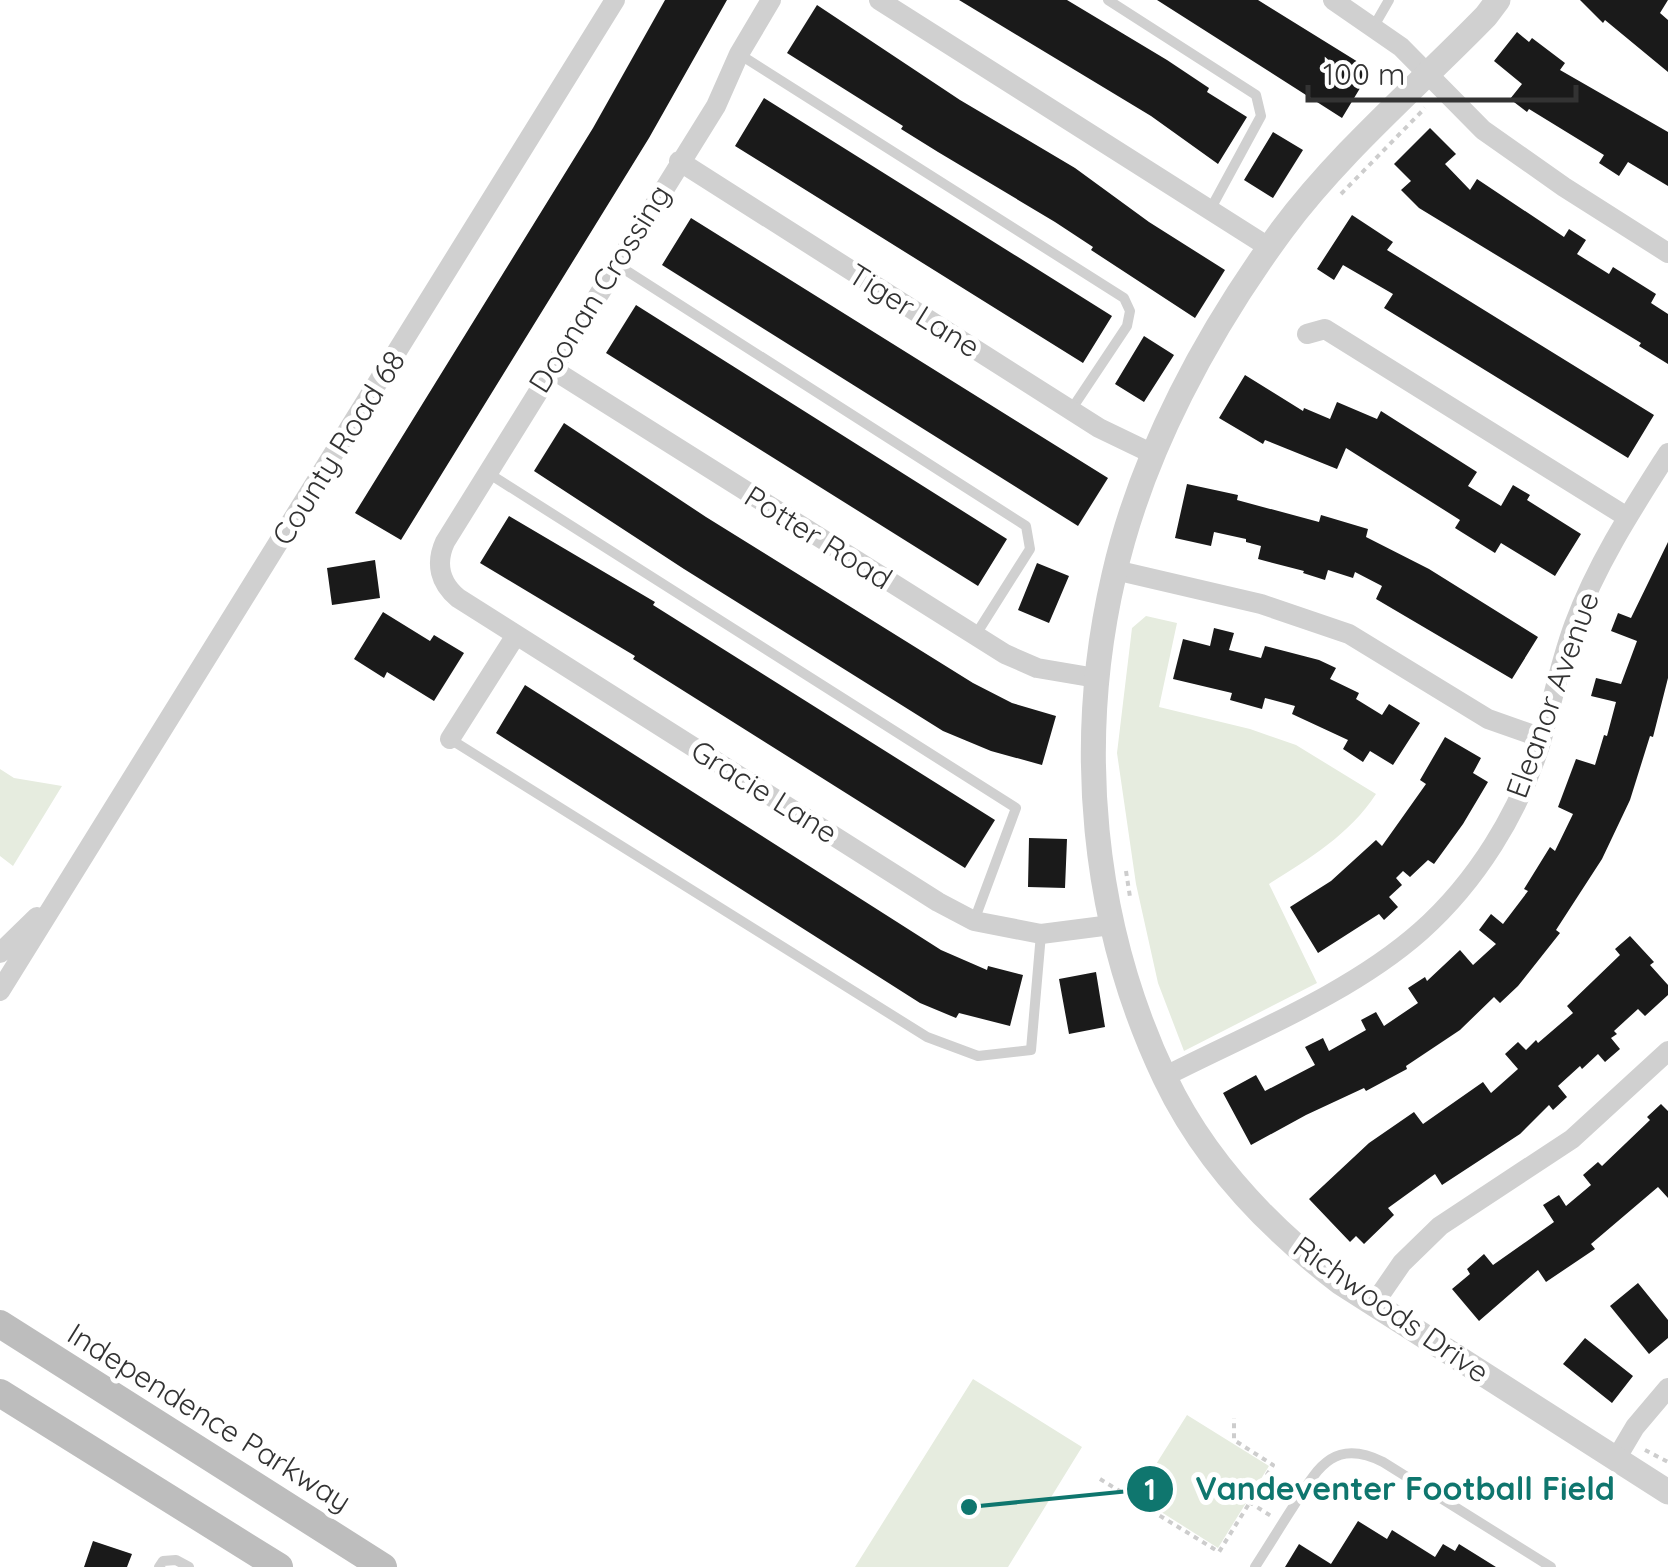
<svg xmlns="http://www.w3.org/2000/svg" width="1668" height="1567" viewBox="0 0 1668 1567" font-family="Quicksand,sans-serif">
	<rect width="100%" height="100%" fill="#fff"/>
	<path fill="#e6ecdf" d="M1146,616L1177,623L1159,707L1250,729L1296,745L1376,794C1349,835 1310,858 1269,884L1317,983L1184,1051L1158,983L1136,884L1117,753L1132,628Z
		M0,769L14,778L62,786L13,866L0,856Z
		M973,1379L1082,1447L1008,1567H855Z
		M1187,1415L1269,1466L1218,1548L1136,1496Z"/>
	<path fill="#1a1a1a" d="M665,0H727L649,138L401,540L355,513L593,128Z
		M959,0H1067L1167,60L1209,88L1207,92L1247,117L1218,164L1151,116Z
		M1157,0H1258L1371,70L1342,118Z
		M1580,0H1668L1660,13L1668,20V72L1605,20L1603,23Z
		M817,5L960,100L1075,168L1149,222L1225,270L1195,318L1091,250L1093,247L1055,222L938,152L901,129L903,126L787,53Z
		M1517,32L1529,42L1532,38L1565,63L1560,70L1668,132V186L1628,162L1619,176L1599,163L1604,155L1529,109L1527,112L1510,99L1522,84L1494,61Z
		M764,98L1112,316L1083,363L735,146Z
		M1430,128L1456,154L1445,164L1470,190L1477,179L1564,237L1569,229L1586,240L1577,254L1609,274L1613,267L1656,294L1651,303L1668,314V364L1639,346L1641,343L1419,208L1401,190L1411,181L1394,164Z
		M1273,132L1303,150L1273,198L1244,180Z
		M1352,215L1393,242L1387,250L1654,415L1628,458L1384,308L1393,294L1343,265L1334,280L1317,269Z
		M691,218L1108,478L1078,526L662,265Z
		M636,305L1007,539L978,586L606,353Z
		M1144,336L1174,355L1144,402L1115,384Z
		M1245,375L1303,411L1304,408L1330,419L1337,402L1377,419L1381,411L1477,472L1468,486L1501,506L1513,485L1530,495L1527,500L1581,534L1555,576L1501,543L1495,553L1455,528L1460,520L1346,448L1337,469L1265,440L1263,444L1219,418Z
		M564,423L706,517L973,683L1012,703L1056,716L1042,765L991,751L943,731L684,569L534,471Z
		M1187,484L1238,495L1237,500L1319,522L1321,515L1368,529L1366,537L1429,569L1538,637L1512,679L1376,599L1382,586L1355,572L1353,578L1328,570L1325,580L1303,573L1304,571L1258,559L1261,546L1246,542V539L1214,532L1211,546L1175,538Z
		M509,516L655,602L653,605L995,820L965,868L633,659L635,656L480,563Z
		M1668,542V678L1653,737L1650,736L1630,800L1602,859L1556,930L1560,933L1518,986L1500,1003L1494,997L1460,1030L1406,1066L1407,1069L1366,1091L1364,1088L1306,1115L1251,1145L1223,1093L1256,1075L1265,1091L1315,1065L1305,1047L1323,1038L1329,1051L1366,1030L1361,1020L1376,1012L1384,1026L1418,1003L1408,988L1425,977L1427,981L1460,950L1473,965L1496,944L1479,930L1491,914L1503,924L1528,891L1524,889L1550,847L1555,851L1573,814L1558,807L1576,759L1595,765L1604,735L1607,736L1616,702L1591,696L1596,678L1621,684L1637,641L1611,631L1618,613L1631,618Z
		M375,560L380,598L332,605L327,568Z
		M1037,563L1069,576L1049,623L1018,610Z
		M383,612L430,641L434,635L464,653L434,701L387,672L384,678L354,659Z
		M1214,628L1234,633L1229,650L1261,658L1265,646L1319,660L1336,668L1330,679L1359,693L1356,699L1382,715L1389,704L1420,723L1393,765L1370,751L1363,762L1343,749L1348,740L1292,714L1295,706L1265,698L1262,709L1230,700L1232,693L1173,679L1183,639L1210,646Z
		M525,685L941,950L987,970L988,966L1023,975L1010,1026L959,1013L956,1018L920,1003L496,733Z
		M1445,737L1481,758L1473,773L1488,782L1463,824L1434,864L1428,860L1410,877L1403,871L1396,878L1402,885L1389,897L1398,907L1384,920L1379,914L1318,953L1290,907L1331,881L1376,840L1382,846L1426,784L1420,780Z
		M1029,838L1067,839L1065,888L1028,887Z
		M1630,936L1654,962L1650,965L1668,985V995L1645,1016L1638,1009L1614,1031L1617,1034L1611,1038L1620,1049L1605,1062L1598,1054L1582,1069L1580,1066L1558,1086L1567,1097L1553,1110L1549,1105L1520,1134L1442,1185L1435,1174L1388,1208L1394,1215L1364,1244L1356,1236L1350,1242L1309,1199L1369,1143L1414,1112L1423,1124L1483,1082L1491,1093L1518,1069L1505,1054L1518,1042L1526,1050L1536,1040L1538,1043L1573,1013L1567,1006L1620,955L1615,949Z
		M1096,972L1105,1027L1069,1034L1059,979Z
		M1661,1104L1668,1111V1198L1658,1187L1591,1244L1595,1249L1546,1282L1538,1270L1479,1321L1452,1289L1470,1274L1467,1269L1484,1254L1493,1265L1554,1222L1543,1205L1559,1195L1566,1206L1591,1185L1583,1175L1598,1162L1602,1166L1650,1120L1647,1117Z
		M1638,1283L1668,1320V1338L1649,1354L1610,1306Z
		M1585,1338L1633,1376L1612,1403L1563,1364Z
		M1358,1521L1387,1539L1392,1530L1435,1557L1443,1544L1455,1551L1459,1544L1496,1567H1285L1299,1544L1331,1564Z
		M93,1541L132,1554L127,1567H84Z"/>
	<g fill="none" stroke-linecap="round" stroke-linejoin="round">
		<path stroke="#cdcdcd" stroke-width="4" stroke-dasharray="5 5" stroke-linecap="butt" d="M1341,194L1425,108
			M1126,871L1130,897
			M1645,1450L1668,1462
			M1100,1479L1219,1552L1273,1465L1234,1440V1418
			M1249,1502L1271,1516"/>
		<path stroke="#d0d0d0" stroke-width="10" d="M1108,0L1256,95L1261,116L1210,210
			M1374,26L1389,0
			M739,54L1124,298L1130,311L1127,326L1071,410
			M616,264L1026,526L1030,549L975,636
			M488,473L1016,808L974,921
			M450,739L927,1037L978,1056L1031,1050L1041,934
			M159,1567L163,1561L176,1560L189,1567
			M1255,1567C1268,1547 1280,1527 1293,1507C1317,1469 1333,1437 1383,1462L1551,1567"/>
		<path stroke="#d0d0d0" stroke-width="20" d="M771,0L739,54L716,106L445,542C435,564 440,583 458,598L938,902L974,921L1041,934L1111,925
			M879,0L1270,248
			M1333,0L1401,47L1483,130L1564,187L1668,253
			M679,161L1099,428L1153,454
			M1307,334L1325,329L1627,517
			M552,369L1005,654L1037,668L1096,678
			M1115,570L1261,604L1349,634L1488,719L1542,738
			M450,739L516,635
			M0,953L37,917
			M0,991L615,0
			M1164,1077C1248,1034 1350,994 1421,931C1476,882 1519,813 1541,742C1552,703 1560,663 1574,625C1597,563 1633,508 1668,453
			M1373,1305L1402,1263L1440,1226L1572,1139L1668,1051
			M1616,1459L1635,1427L1668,1388"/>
		<path stroke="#d0d0d0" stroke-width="25" d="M1498,0L1486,16C1418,86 1340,152 1282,230C1208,331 1142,452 1114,575C1075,742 1091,923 1165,1078C1204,1160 1270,1229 1341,1283L1668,1492"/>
		<path stroke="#bdbdbd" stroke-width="28" d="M0,1324L383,1567
			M0,1393L279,1567"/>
	</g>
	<g text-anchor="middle" stroke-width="10" stroke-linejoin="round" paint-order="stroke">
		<g font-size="30" fill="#333" stroke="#fff">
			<text transform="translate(600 289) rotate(-58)" y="10">Doonan Crossing</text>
			<text transform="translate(914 311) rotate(32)" y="10">Tiger Lane</text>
			<text transform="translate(339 448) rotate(-58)" y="10">County Road 68</text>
			<text transform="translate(818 538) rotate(32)" y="10">Potter Road</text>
			<text transform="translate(1553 695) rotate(-70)" y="10">Eleanor Avenue</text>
			<text transform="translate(764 792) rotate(32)" y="10">Gracie Lane</text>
			<text transform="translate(1391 1310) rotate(35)" y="10">Richwoods Drive</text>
			<text transform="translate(209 1418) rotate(32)" y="10">Independence Parkway</text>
		</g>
	</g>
	<path fill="none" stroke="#0f766e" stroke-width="4" d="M969 1507L1150 1489"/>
	<g fill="#0f766e" stroke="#fff" stroke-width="4">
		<circle cx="969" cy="1507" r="10"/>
		<circle cx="1150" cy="1489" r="25"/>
	</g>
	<g font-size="30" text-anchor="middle" font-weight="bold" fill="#fff">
		<text x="1150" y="1500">1</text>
	</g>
	<g font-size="32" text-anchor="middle" font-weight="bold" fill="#0f766e" stroke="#fff" stroke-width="10" stroke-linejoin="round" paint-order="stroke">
		<text x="1405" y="1500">Vandeventer Football Field</text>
	</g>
	<path d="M1308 85v15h268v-15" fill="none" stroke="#333333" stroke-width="5"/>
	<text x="1323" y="85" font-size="30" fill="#333333" stroke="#ffffff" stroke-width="8" paint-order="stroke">100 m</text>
</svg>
